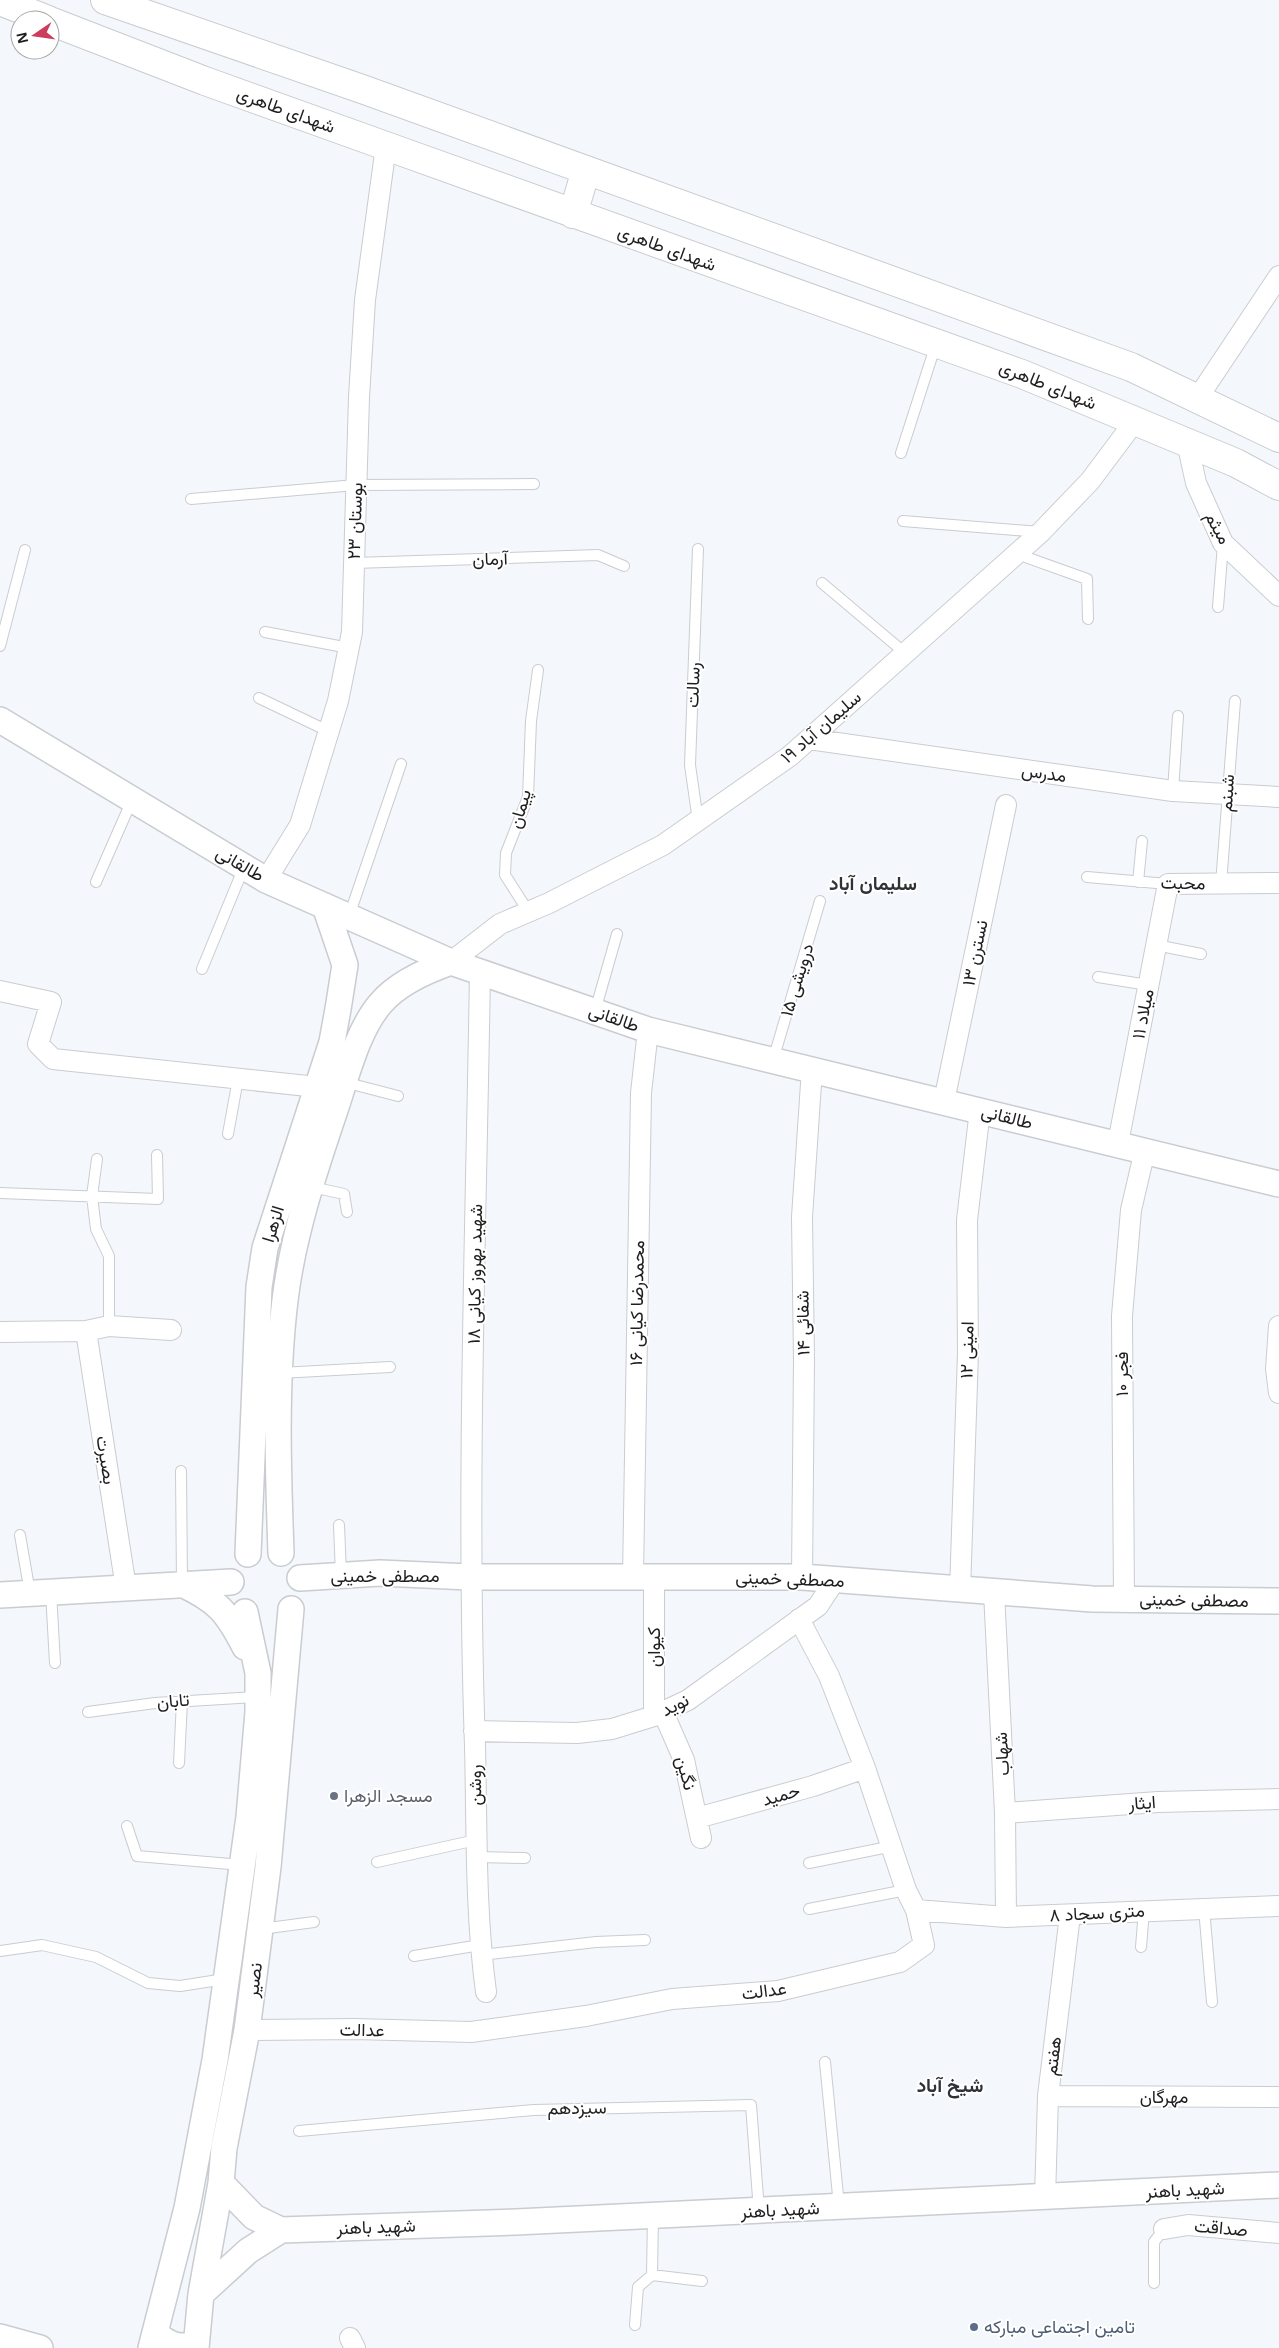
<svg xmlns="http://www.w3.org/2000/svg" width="1279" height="2348" viewBox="0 0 1279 2348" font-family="'Open Sans',Vazirmatn,sans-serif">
	<rect width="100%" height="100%" fill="#f4f7fb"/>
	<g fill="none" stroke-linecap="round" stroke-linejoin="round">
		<defs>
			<path id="service" d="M901,453L936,344
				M191,499L356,485L534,484
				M903,521L1040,532
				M1017,554L1087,579L1088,619
				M354,563L598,555L624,566
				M822,583L905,653
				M1218,607L1223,544
				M265,632L349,648
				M0,646L25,550
				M259,698L328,731
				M1173,791L1178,716
				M698,821L690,765L698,549
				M1087,877L1168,884
				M96,882L132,800
				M1138,882L1142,841
				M1221,884L1235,701
				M528,911L505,875L506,853L528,797L531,721L538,670
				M349,916L401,764
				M1156,945L1201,954
				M202,969L244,867
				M1098,977L1148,985
				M595,1011L617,934
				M773,1060L820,901
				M344,1082L398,1096
				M228,1134L238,1079
				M97,1159L92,1196L96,1229L109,1256V1326
				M312,1187L344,1194L347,1212
				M0,1193L158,1199L157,1155
				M280,1373L390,1367
				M181,1471L182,1584
				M339,1525L341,1575
				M20,1535L30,1593
				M51,1592L55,1663
				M88,1712L155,1703L257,1697
				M179,1763L182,1701
				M127,1826L137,1856L242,1865
				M476,1857L525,1858
				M377,1862L476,1840
				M809,1863L893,1846
				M1204,1908L1212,2002
				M809,1909L906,1890
				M261,1929L314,1922
				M1141,1947L1144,1910
				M0,1951L42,1945L96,1957L148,1983L180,1986L225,1979
				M481,1955L596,1942L645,1940
				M414,1956L480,1945
				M825,2062L839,2206
				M299,2131L534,2110L751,2105L759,2211
				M652,2275L702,2281
				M1154,2283V2242L1164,2229
				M635,2325L638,2287L652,2275L653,2216"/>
			<path id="minor" d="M1197,399L1279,276
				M1187,442L1196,483L1223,543L1279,596
				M809,739L1173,791L1279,797
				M266,880L300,825L338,701L352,632L359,397L365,300L386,146
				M451,962L500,924L549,903L663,845L790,756L1041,532L1090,481L1135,421
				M480,972C476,1230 466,1488 475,1746C477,1828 475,1910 486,1992
				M0,991L51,1002L38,1044L53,1059L317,1087
				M944,1101L1006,805
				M1118,1143L1168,884L1279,883
				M1279,1326L1276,1369L1279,1393
				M86,1331L126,1588
				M0,1332L86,1331L109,1326L171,1330
				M633,1577L641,1093L648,1030
				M802,1577L804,1360L802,1217L812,1069
				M960,1591L968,1353L967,1220L980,1110
				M994,1592L1005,1813L1006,1917
				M1124,1599L1122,1316L1131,1210L1145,1150
				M663,1712L684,1760L701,1838
				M654,1716V1577
				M474,1731L577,1733L612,1729L654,1716L688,1700L818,1606L835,1580
				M1005,1813L1158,1802L1279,1799
				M697,1818L813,1786L865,1768
				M916,1910L1006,1917L1279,1906
				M247,2030L354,2029L471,2032L586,2016L672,1999L778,1991L900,1962L924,1945L916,1910L906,1890L865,1768L829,1676L799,1619
				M1048,2096L1279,2097
				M1045,2198L1048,2096L1070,1915
				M1164,2229L1188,2225L1279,2233
				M350,2338L355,2348"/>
			<path id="tertiary" d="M0,720L266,880L451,962L648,1030L1279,1184
				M281,1553C278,1469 275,1383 285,1300C293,1234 315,1169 336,1107C347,1074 358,1029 381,1003C398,983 428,970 451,962
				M248,1554L259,1287L265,1248L332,1042L338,1009L345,965L325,906
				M300,1578L380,1573L470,1577H802L1092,1599L1279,1601
				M182,1584C218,1601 227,1612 245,1647
				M0,1595L231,1582
				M221,2183L254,2217L281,2230L516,2222L1279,2185
				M201,2294L248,2251L281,2230
				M156,2333C168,2345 178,2348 195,2345
				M0,2337L40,2348
				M151,2348L187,2208L215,2060L249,1817L258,1712V1673L245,1612
				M196,2348L201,2294L221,2183L224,2148L247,2030L268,1867L291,1609"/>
			<path id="secondary" d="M105,0L362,89L1131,367L1279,438
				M0,1L48,20
				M50,21L205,81L386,146L1022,374L1236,463L1279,486
				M573,214L586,170"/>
		</defs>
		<use href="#service" stroke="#c9ccd0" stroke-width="12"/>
		<use href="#minor" stroke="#c9ccd0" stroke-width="22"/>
		<use href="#tertiary" stroke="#c9ccd0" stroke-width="28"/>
		<use href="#secondary" stroke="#c9ccd0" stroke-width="30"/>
		<use href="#service" stroke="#fff" stroke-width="10"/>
		<use href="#minor" stroke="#fff" stroke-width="20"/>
		<use href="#tertiary" stroke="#fff" stroke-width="25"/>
		<use href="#secondary" stroke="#fff" stroke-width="28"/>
	</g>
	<circle fill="#6b7280" stroke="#fff" stroke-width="2" cx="334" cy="1796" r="5"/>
	<circle fill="#5c6f8a" stroke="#fff" stroke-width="2" cx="974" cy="2327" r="5"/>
	<g text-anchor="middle" stroke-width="4" stroke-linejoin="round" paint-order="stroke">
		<g font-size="18" fill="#1e1e20" stroke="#fff">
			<text transform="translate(286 110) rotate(20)" y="6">شهدای طاهری</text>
			<text transform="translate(667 248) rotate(20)" y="6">شهدای طاهری</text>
			<text transform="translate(1048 385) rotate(22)" y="6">شهدای طاهری</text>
			<text transform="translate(355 521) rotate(-88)" y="6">بوستان ۲۳</text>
			<text transform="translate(1218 528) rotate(61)" y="6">میثم</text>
			<text transform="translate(490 559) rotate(-2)" y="6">آرمان</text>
			<text transform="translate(693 685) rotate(-88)" y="6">رسالت</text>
			<text transform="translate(821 727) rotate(-41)" y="6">سلیمان آباد ۱۹</text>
			<text transform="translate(1044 773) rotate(8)" y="6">مدرس</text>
			<text transform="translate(1227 793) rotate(-86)" y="6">شبنم</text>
			<text transform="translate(520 809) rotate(-74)" y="6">پیمان</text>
			<text transform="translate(240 864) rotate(30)" y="6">طالقانی</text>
			<text transform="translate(1183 883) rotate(1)" y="6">محبت</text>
			<text transform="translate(975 953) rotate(-78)" y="6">نسترن ۱۳</text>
			<text transform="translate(797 980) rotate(-73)" y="6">درویشی ۱۵</text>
			<text transform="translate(1143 1014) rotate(-79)" y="6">میلاد ۱۱</text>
			<text transform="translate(614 1018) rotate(19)" y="6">طالقانی</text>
			<text transform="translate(1007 1117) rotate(14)" y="6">طالقانی</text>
			<text transform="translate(273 1224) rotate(-73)" y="6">الزهرا</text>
			<text transform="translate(475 1274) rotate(-89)" y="6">شهید بهروز کیانی ۱۸</text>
			<text transform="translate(637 1303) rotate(-89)" y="6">محمدرضا کیانی ۱۶</text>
			<text transform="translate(803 1323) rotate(-91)" y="6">شفائی ۱۴</text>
			<text transform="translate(967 1350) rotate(-89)" y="6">امینی ۱۲</text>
			<text transform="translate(1122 1374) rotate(-90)" y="6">فجر ۱۰</text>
			<text transform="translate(106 1460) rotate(81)" y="6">بصیرت</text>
			<text x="385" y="1582">مصطفی خمینی</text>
			<text transform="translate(790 1579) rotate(2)" y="6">مصطفی خمینی</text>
			<text transform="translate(1194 1600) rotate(1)" y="6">مصطفی خمینی</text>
			<text transform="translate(654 1647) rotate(-90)" y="6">کیوان</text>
			<text transform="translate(173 1701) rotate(-5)" y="6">تابان</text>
			<text transform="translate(675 1705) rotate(-27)" y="6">نوید</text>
			<text transform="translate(1002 1754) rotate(-93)" y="6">شهاب</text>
			<text transform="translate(686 1773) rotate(75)" y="6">نگین</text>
			<text transform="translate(475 1785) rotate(-91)" y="6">روشن</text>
			<text transform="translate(781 1795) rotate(-16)" y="6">حمید</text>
			<text transform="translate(1142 1803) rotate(-4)" y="6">ایثار</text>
			<text transform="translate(1097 1913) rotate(-3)" y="6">۸ متری سجاد</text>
			<text transform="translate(254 1980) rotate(-83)" y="6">نصیر</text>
			<text transform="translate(764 1991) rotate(-7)" y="6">عدالت</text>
			<text transform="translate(362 2030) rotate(1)" y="6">عدالت</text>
			<text transform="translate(1053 2056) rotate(-83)" y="6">هفتم</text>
			<text x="1164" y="2103">مهرگان</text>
			<text transform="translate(577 2108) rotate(-1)" y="6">سیزدهم</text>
			<text transform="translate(1185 2190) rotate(-3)" y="6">شهید باهنر</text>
			<text transform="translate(780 2210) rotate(-3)" y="6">شهید باهنر</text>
			<text transform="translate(376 2227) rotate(-2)" y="6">شهید باهنر</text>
			<text transform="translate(1221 2228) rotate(5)" y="6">صداقت</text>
		</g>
		<g font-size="18" fill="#5b616d" stroke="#fff" text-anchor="start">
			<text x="344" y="1802">مسجد الزهرا</text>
		</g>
		<g font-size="18" fill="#4e5e75" stroke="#fff" text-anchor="start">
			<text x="984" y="2333">تامین اجتماعی مبارکه</text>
		</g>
		<g font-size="19" font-weight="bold" fill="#303235" stroke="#fff">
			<text x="873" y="890">سلیمان آباد</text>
			<text x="950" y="2092">شیخ آباد</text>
		</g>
	</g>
	<g transform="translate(35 35) rotate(257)"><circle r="24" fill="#ffffff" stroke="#a5a5a6"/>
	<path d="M0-4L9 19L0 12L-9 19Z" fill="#cc3c5c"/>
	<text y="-8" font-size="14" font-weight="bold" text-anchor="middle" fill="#1e1e20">N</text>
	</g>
</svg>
